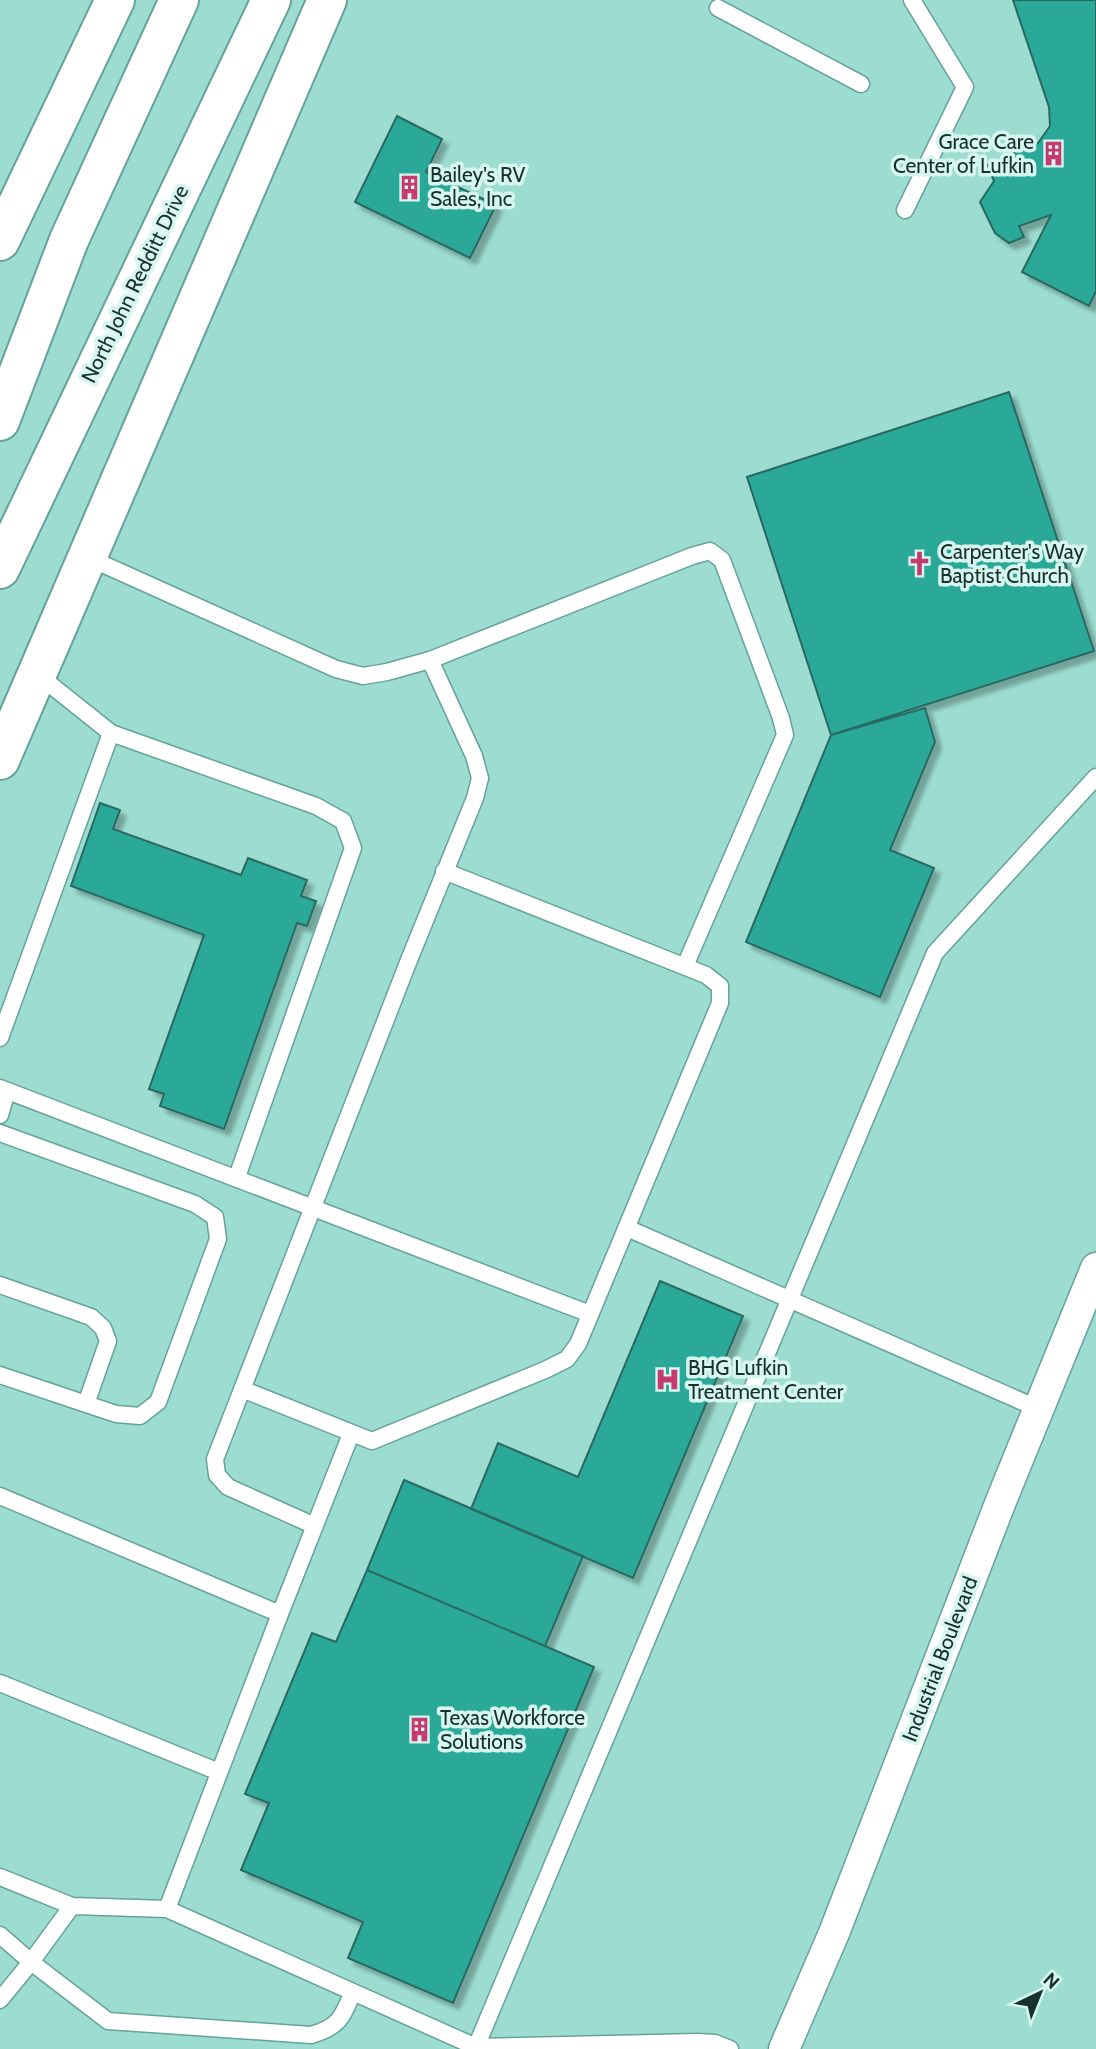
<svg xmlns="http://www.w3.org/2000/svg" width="1096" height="2049" viewBox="0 0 1096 2049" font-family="Cabin,sans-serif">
	<defs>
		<filter id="shadow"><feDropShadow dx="6" dy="6" stdDeviation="2" flood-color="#0004"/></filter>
	</defs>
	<rect width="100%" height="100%" fill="#9dddd1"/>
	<path fill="#2ba898" stroke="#2a6960" stroke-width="2" filter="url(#shadow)" d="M1013,0H1096V291L1089,306L1022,272L1051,215L1019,226L1024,237L1009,243L995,233L980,202L994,181L987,165L1038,143L1050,126L1049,107Z
		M397,116L442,139L426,172L496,205L470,258L355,202Z
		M1009,392L1094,651L831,735L747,477Z
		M925,708L935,742L890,850L934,868L880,997L746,942L831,735Z
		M100,803L120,810L113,829L241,875L248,858L307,880L301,896L316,901L307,926L297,923L224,1129L160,1106L164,1094L149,1089L204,935L71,886Z
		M660,1281L743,1316L633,1578L471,1509L498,1443L578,1477Z
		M404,1480L583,1556L545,1646L367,1570Z
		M367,1570L594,1667L453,2003L348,1958L363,1922L241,1870L269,1803L245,1794L312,1633L336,1642Z"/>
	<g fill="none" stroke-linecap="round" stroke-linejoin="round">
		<defs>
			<path id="lane" d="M718,8L861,84
				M905,210L965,87L912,0
				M87,557L336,669L363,676L387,672L430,660L692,556L710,551L722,560L781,718L785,735L685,966
				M111,733L316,806L343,821L353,848L237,1177
				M0,1038L111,733L37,674
				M0,1088L590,1314
				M0,1115L7,1091
				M0,1133L195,1204L215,1217L218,1239L158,1402L140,1416L116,1414L0,1375
				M627,1228L1039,1409
				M0,1285L91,1317L103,1328L108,1341L86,1404
				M242,1389L372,1441L545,1370L567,1359L578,1344L720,1003V986L706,975L444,871
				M0,1496L280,1614
				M315,1526L228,1487L217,1475L215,1459L409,960L475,798L480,778L474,756L430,660
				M0,1683L219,1772
				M0,1877L72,1906
				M167,1909L280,1614L351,1434
				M0,1935L31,1962L72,1906L167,1909L476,2047L698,2042L715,2043L730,2049
				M0,2000L31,1962L108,2021L311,2035C339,2027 342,2018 353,1992
				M476,2047L935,953L1096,777"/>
			<path id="street" d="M784,2049L834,1933L1001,1501L1096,1268"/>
			<path id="secondary" d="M0,241L115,0
				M0,760L327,0"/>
			<path id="highway" d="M0,421L69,240L179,0
				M0,569L271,0"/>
		</defs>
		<use href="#lane" stroke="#65a399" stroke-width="19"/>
		<use href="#street" stroke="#65a399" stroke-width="33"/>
		<use href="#secondary" stroke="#65a399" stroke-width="42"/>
		<use href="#highway" stroke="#65a399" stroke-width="42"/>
		<use href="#lane" stroke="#fff" stroke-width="16"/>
		<use href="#street" stroke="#fff" stroke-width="30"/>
		<use href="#secondary" stroke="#fff" stroke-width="38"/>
		<use href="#highway" stroke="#fff" stroke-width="38"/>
	</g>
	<defs>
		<symbol id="building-bare" viewBox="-9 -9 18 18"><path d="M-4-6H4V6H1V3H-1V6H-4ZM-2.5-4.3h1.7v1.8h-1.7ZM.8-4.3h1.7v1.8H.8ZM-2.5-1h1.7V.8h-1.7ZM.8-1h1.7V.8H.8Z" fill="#c63b6f" stroke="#d7f6f0" stroke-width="2.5" paint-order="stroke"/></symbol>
		<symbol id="church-bare" viewBox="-9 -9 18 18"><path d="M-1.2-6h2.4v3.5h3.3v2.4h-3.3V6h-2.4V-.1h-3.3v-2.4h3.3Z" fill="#c63b6f" stroke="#d7f6f0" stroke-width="2.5" paint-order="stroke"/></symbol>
		<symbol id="hospital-bare" viewBox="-9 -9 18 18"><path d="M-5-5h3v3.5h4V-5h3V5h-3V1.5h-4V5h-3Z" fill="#c63b6f" stroke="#d7f6f0" stroke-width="2.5" paint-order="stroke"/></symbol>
	</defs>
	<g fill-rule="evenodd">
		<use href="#building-bare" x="1036" y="136" width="35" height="35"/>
		<use href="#building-bare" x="392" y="170" width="35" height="35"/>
		<use href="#church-bare" x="902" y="546" width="35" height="35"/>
		<use href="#hospital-bare" x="650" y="1362" width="35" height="35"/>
		<use href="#building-bare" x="402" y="1712" width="35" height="35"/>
	</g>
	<g text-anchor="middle" stroke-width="7" stroke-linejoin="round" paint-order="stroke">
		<g font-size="21" fill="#17312d" stroke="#d7f6f0" text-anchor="start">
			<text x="1034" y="149" text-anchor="end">Grace Care<tspan x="1034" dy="24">Center of Lufkin</tspan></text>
			<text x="430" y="182">Bailey's RV<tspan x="430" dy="24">Sales, Inc</tspan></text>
			<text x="940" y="559">Carpenter's Way<tspan x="940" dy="24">Baptist Church</tspan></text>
			<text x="688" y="1375">BHG Lufkin<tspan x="688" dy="24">Treatment Center</tspan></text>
			<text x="440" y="1725">Texas Workforce<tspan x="440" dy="24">Solutions</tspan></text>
		</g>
		<g font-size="21" fill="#17312d" stroke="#d7f6f0">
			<text transform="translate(135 284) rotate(-64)" y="7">North John Redditt Drive</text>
			<text transform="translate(940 1659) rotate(-69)" y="7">Industrial Boulevard</text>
		</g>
	</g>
	<g transform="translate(1040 1993) rotate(43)" stroke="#d7f6f0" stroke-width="5" paint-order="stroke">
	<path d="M0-5L12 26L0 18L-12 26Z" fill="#17312d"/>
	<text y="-10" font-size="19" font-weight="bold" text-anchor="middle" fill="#17312d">N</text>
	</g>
</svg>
